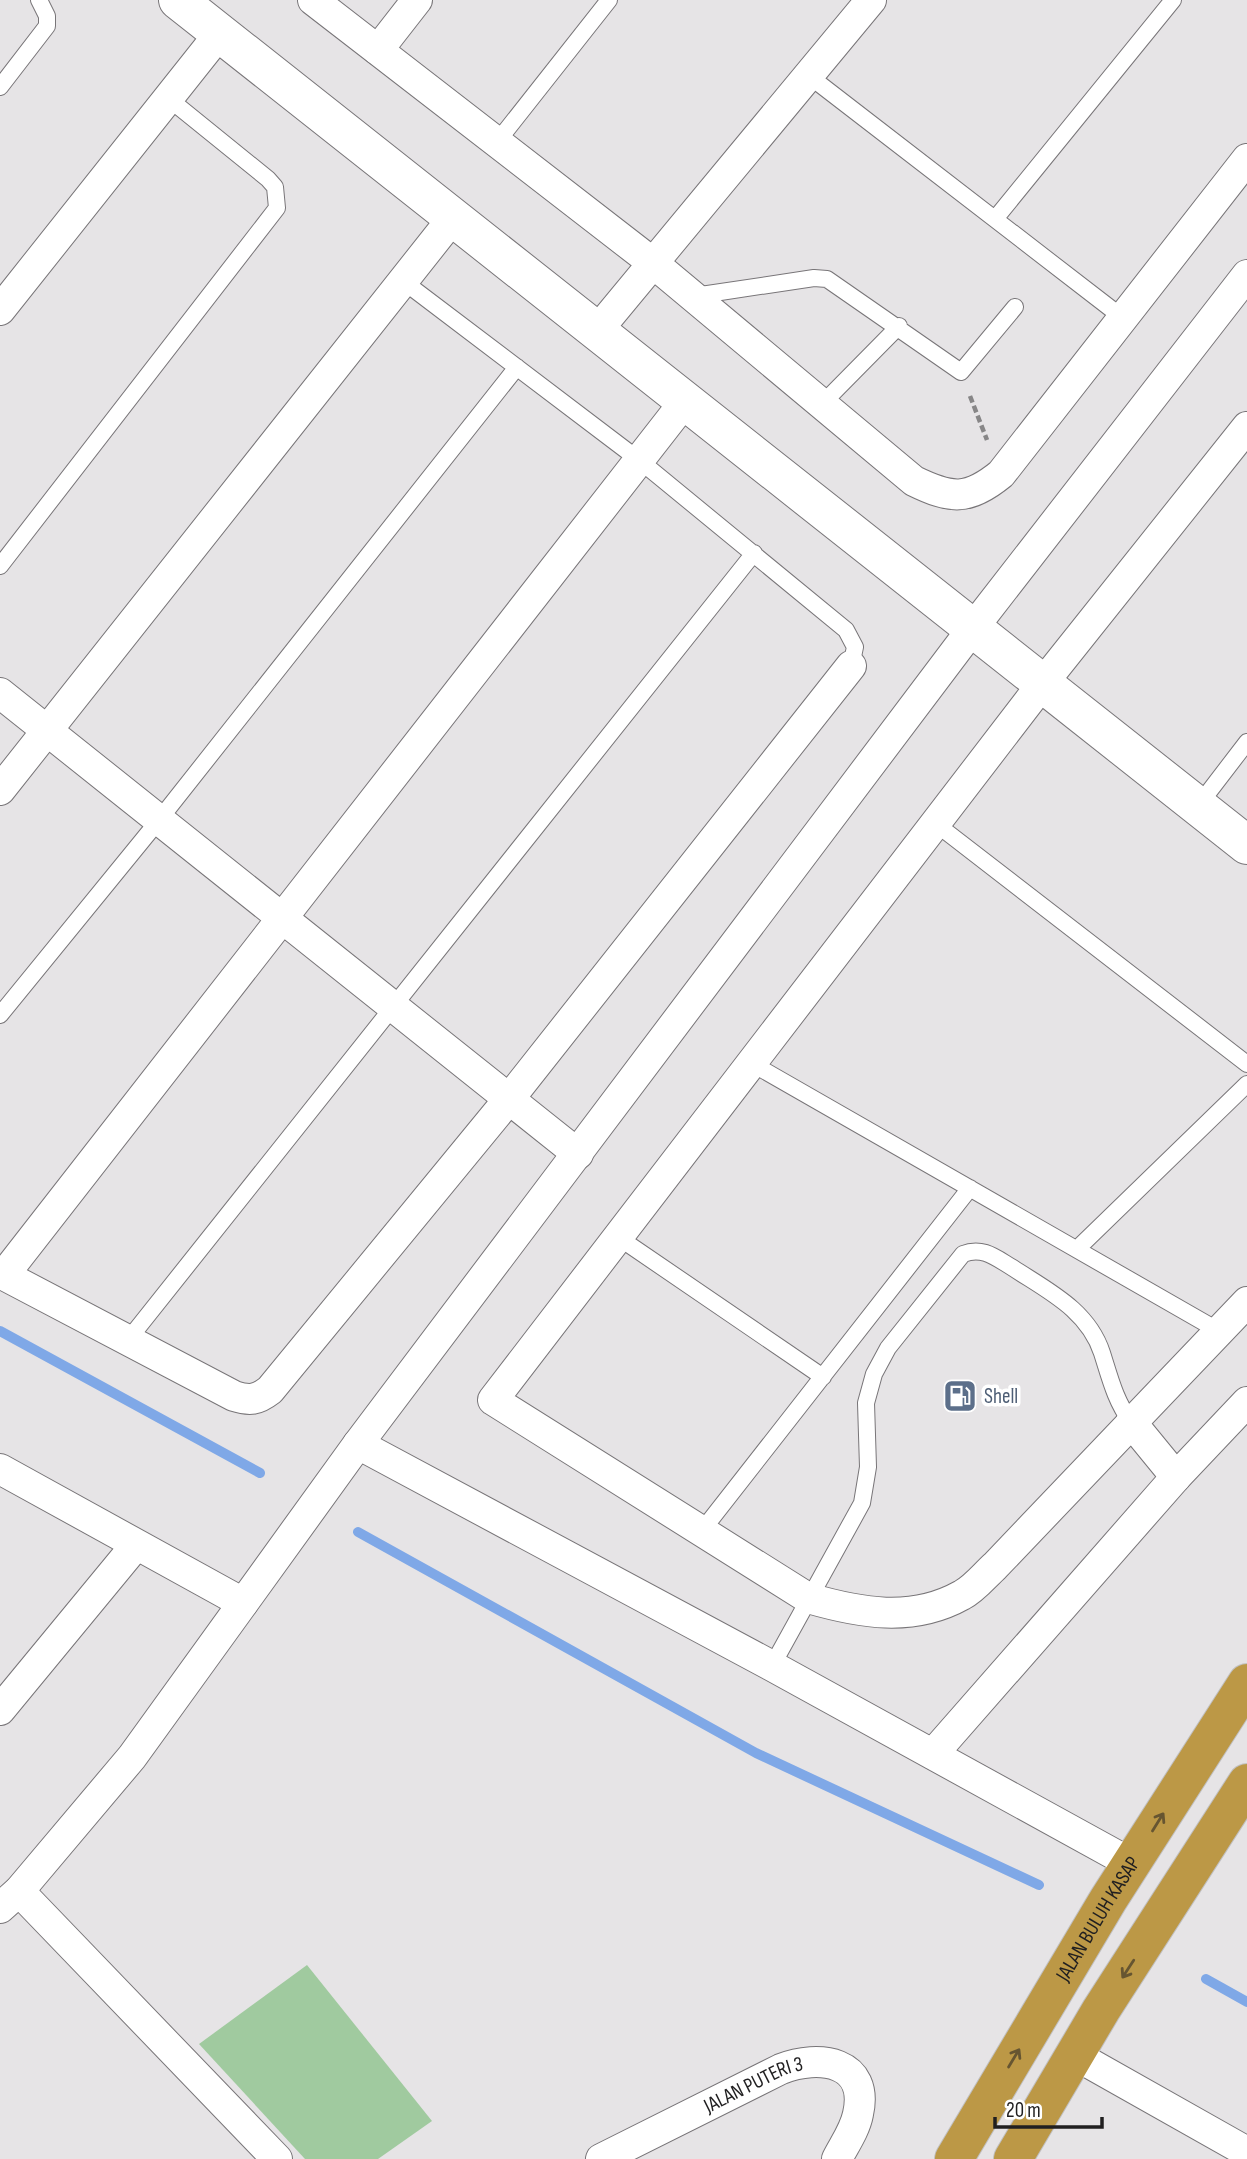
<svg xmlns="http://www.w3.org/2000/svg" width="1247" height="2159" viewBox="0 0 1247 2159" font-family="'Sofia Sans Condensed',sans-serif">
	<rect width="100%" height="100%" fill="#e6e4e6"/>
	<path fill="#a0ca9f" d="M307,1965L432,2121L378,2159H305L199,2044Z"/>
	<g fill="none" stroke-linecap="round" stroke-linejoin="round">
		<path stroke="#7fa8e7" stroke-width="10" d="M0,1331L260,1473
			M358,1532L756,1753L1039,1885
			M1206,1979L1247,2002"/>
		<defs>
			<path id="service" d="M808,75L1123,318
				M0,87L47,26V16L39,0
				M497,142L609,0
				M995,219L1173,0
				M403,281L639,460L846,630L855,647L851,666
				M694,296L814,278L827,279L961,372L1015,307
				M822,404L899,326
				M0,566L277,208L275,187L268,179L168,98
				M1198,806L1247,742
				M935,823L1247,1064
				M0,1015L159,820L517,367
				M751,1063L1219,1331
				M618,1237L823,1377
				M1077,1249L1247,1084
				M128,1340L754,553
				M701,1532L970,1188
				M772,1666L862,1503L868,1467L866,1403L874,1374L888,1348L963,1254C983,1246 996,1258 1013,1268C1048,1291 1088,1310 1102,1353C1110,1378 1115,1400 1131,1422"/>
			<g id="minor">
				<path d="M313,0L653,263L914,481C951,499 968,501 1001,474L1247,159"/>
				<path d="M378,50L417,0"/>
				<path d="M0,310L220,33"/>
				<path d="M596,332L871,0"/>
				<path d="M1247,427L1043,683L493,1400L808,1598C860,1613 912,1623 962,1595C974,1589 985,1575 995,1566L1247,1302"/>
				<path d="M0,693L578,1154"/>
				<path d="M0,790L452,219"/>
				<path d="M0,1273L234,1396C250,1401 257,1400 270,1390L509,1099L851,666"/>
				<path d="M4,1275L686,400"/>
				<path d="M1131,1422L1176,1477"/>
				<path d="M358,1444L772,1666L1132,1864"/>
				<path d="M0,1469L243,1603"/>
				<path d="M0,1710L136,1545"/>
				<path d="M933,1754L1176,1477L1247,1402"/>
				<path d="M19,1891L277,2159"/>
				<path d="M0,1908L19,1891L132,1757L358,1444L973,628L1247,275"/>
				<path d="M1075,2055L1247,2152"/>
				<path id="s1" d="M601,2159L781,2069C819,2054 870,2061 858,2114C855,2130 844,2145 837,2159"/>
			</g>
			<path id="tertiary" d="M178,0L1247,845"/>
			<g id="trunk">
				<path id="s2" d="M954,2159L1108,1900L1247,1683"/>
				<path d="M1013,2159L1101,2010L1247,1783"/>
			</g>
		</defs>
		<use href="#service" stroke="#787578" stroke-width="18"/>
		<use href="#minor" stroke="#787578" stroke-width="32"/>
		<use href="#tertiary" stroke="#787578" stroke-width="40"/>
		<use href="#trunk" stroke="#c1c0c1" stroke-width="40"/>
		<path stroke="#878687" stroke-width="4.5" stroke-dasharray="7 3.5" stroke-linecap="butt" d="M970,396L987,440"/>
		<use href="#service" stroke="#fff" stroke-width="16"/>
		<use href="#minor" stroke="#fff" stroke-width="30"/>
		<use href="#tertiary" stroke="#fff" stroke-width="38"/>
		<use href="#trunk" stroke="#bc9846" stroke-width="38"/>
	</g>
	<defs><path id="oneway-shaft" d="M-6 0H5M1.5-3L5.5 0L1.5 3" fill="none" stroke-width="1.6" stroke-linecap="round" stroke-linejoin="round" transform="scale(1.75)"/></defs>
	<g stroke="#665531">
		<use href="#oneway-shaft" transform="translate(1158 1822) rotate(-58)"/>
		<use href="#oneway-shaft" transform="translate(1128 1969) rotate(123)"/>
		<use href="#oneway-shaft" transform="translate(1014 2058) rotate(-59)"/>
	</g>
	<defs>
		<symbol id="fuel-square" viewBox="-11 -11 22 22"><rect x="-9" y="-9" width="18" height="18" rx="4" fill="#5c6f8a" stroke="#fff"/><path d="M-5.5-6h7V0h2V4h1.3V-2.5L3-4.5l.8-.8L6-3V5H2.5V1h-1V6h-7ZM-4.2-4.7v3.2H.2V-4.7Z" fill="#fff"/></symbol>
	</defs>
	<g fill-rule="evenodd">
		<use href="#fuel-square" x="941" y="1377" width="38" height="38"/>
	</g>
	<g text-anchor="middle" stroke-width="7" stroke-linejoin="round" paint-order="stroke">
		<g font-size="21" fill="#4e5e75" stroke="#fff" text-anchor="start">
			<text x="984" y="1403">Shell</text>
		</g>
		<g font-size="21" fill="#201f20" stroke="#fff">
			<text dy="7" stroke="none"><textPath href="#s2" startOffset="280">JALAN BULUH KASAP</textPath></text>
			<text dy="7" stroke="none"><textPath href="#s1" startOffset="170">JALAN PUTERI 3</textPath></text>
		</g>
	</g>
	<path d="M995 2117v10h107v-10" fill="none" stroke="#201f20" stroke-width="3.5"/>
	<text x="1006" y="2117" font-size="21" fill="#201f20" stroke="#ffffff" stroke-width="5" paint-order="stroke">20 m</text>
</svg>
